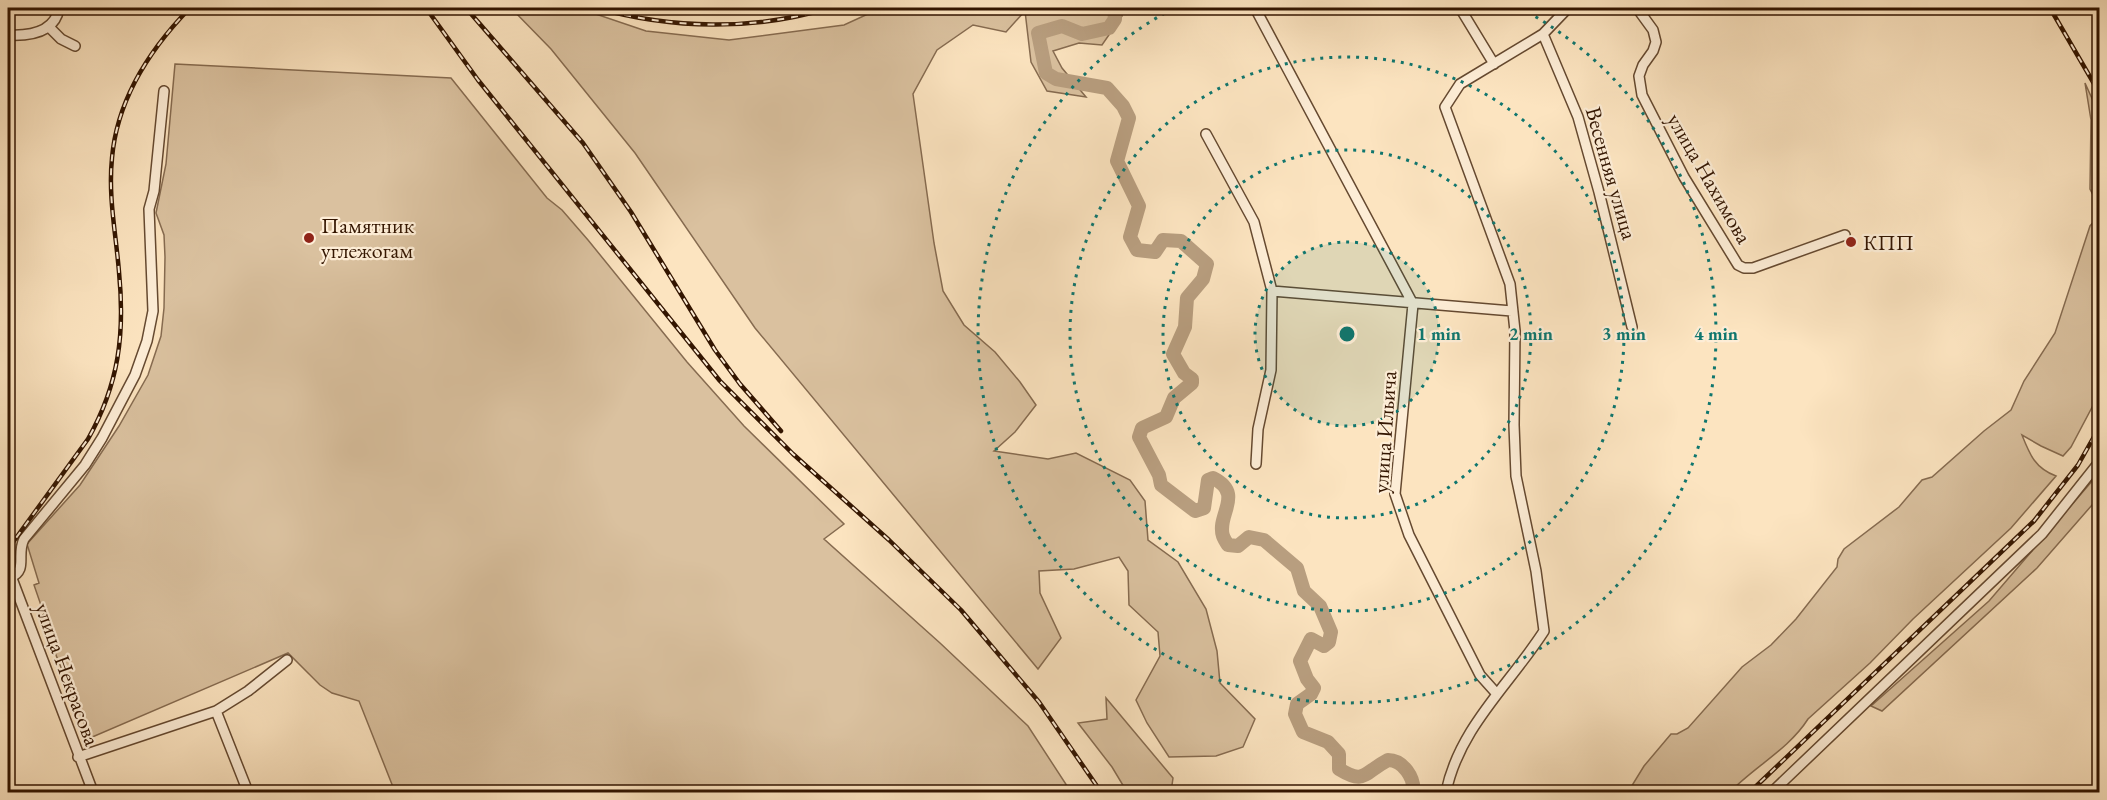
<svg xmlns="http://www.w3.org/2000/svg" width="2107" height="800" viewBox="0 0 2107 800" font-family="'EB Garamond',serif">
	<rect width="100%" height="100%" fill="#fce4c0"/>
	<filter id="stains"><feTurbulence type="fractalNoise" baseFrequency=".00333" numOctaves="4"/><feColorMatrix values="0 0 0 0 .2 0 0 0 0 .09 0 0 0 0 .02 0 0 0 .5 -.17"/></filter>
	<radialGradient id="worn" r=".72"><stop offset=".6" stop-color="#630" stop-opacity="0"/><stop offset="1" stop-color="#630" stop-opacity=".3"/></radialGradient>
	<path fill="#dac19f" stroke="#866b50" stroke-width="1.5" d="M511,8H578L646,31L729,40L844,25L881,8H1121L1122,16L1102,45L1079,43L1053,51L1062,68L1086,97L1047,91L1031,62L1025,11L1006,32L973,25L937,50L913,94L934,243L943,291L964,325L995,352L1020,382L1036,405L1015,432L994,451L1048,459L1076,453L1130,480L1145,501L1148,540L1178,562L1206,609L1217,651L1220,683L1255,719L1243,747L1216,756L1169,757L1147,723L1136,700L1160,656L1158,632L1129,605L1128,571L1119,557L1074,569L1039,571L1040,593L1061,638L1038,669L755,328L635,153L551,49Z
		M648,8H794C746,16 697,13 648,8Z
		M175,64L451,78L547,198L562,210L588,240L687,362L744,426L844,524L824,539L940,643L1028,726L1071,792H395L359,701L332,693L320,685L288,653L90,738L40,616L44,614L34,585L39,583L27,544L80,485L119,426L148,375L161,336L164,308L165,257L164,235L156,213L166,164Z
		M2085,83L2099,114V207L2090,189L2091,120Z
		M2099,209V394L2071,447L2063,456L2041,446L2022,435C2030,455 2035,468 2056,476L2011,528L1913,619L1870,663L1808,719C1789,749 1754,767 1730,792H1628L1644,766L1671,734H1677L1688,728L1742,667L1771,645L1796,619L1837,567L1838,559L1844,549L1899,507L1922,480L1932,477L1984,431L2011,410L2024,381L2055,333L2090,226L2097,218Z
		M2099,473V497L2037,568L1882,711L1871,706L1989,601Z
		M2099,549V676L2093,671L2095,553Z
		M1106,698L1173,778L1171,792H1127L1112,767L1078,723L1107,719Z"/>
	<g fill="none" stroke-linecap="round" stroke-linejoin="round">
		<path stroke="#b89e7f" stroke-width="14" d="M1114,8L1115,19L1109,28L1082,34L1062,26L1038,33L1046,73L1056,79L1107,88L1123,106L1129,118L1117,161L1139,206L1130,237L1137,250L1155,252L1163,240L1181,241L1207,264L1203,279L1187,298L1185,327L1173,354L1184,373L1192,379V383L1174,398L1166,417L1142,428L1139,437L1159,475L1161,485L1195,511L1204,508L1208,480L1213,478C1245,494 1216,515 1223,536C1224,539 1226,542 1228,545L1238,546L1249,537L1264,540L1297,568L1304,591L1320,606L1331,632L1329,642L1324,646L1311,639L1300,661L1307,679L1314,688L1311,694L1297,704L1295,714L1303,732L1328,742L1339,754V769C1365,785 1363,773 1388,760C1403,760 1415,778 1413,792"/>
		<defs>
			<path id="minor" d="M1255,8L1413,304L1395,494L1409,535L1480,675L1497,694
				M1460,8L1494,64
				M1637,8L1653,30L1656,42L1653,51L1643,65L1639,76L1642,95L1684,177L1738,265L1744,268H1753L1845,235
				M49,27L61,39L75,46
				M1543,34L1578,117L1599,192L1632,327
				M8,35C29,36 55,33 59,8
				M1206,134L1254,222L1272,291L1271,370L1258,429L1256,464
				M1272,291L1512,311
				M8,568L93,792
				M11,577C28,570 16,555 24,539L85,465L102,438L135,375L147,341L153,311L149,209L154,191L164,91
				M216,711L248,792
				M78,757L216,711L248,691L287,660
				M1446,792C1459,728 1510,684 1544,631L1536,571L1516,476L1514,425L1515,331L1510,284L1445,107L1460,84L1543,34L1568,8
				M1772,792L2042,534L2100,461"/>
		</defs>
		<use href="#minor" stroke="#654930" stroke-width="12"/>
		<use href="#minor" stroke="#fdedd6" stroke-width="9"/>
		<defs>
			<path id="rail" d="M426,8L478,80L720,381L793,454L889,540L961,610L1039,702L1101,792
				M466,8L583,143L631,212L715,350L740,384L781,431
				M597,8C671,29 754,31 829,8
				M2050,8L2100,94
				M8,549L88,439C119,384 125,334 119,272C116,234 108,197 112,158C117,100 150,49 190,8
				M1750,792L2034,521L2078,465L2100,426"/>
		</defs>
		<use href="#rail" stroke="#331500" stroke-width="4.5"/>
		<use href="#rail" stroke="#fdedd6" stroke-width="2" stroke-dasharray="7" stroke-linecap="butt"/>
	</g>
	<circle cx="1347" cy="334" r="92" fill="#0f766e" fill-opacity=".12"/>
	<g fill="none" stroke="#0f766e" stroke-width="3" stroke-dasharray="3 6">
		<circle cx="1347" cy="334" r="92"/>
		<circle cx="1347" cy="334" r="184"/>
		<circle cx="1347" cy="334" r="277"/>
		<path d="M1520 8A369 369 0 1 1 1174 8"/>
	</g>
	<g fill="#8f2418" stroke="#fdedd6" stroke-width="2">
		<circle cx="309" cy="238" r="6"/>
		<circle cx="1851" cy="242" r="6"/>
	</g>
	<g text-anchor="middle" stroke-width="4.5" stroke-linejoin="round" paint-order="stroke">
		<g font-size="22" fill="#331500" stroke="#fdedd6">
			<text transform="translate(1612 173) rotate(74)" y="8">Весенняя улица</text>
			<text transform="translate(1710 178) rotate(60)" y="8">улица Нахимова</text>
			<text transform="translate(1384 432) rotate(-86)" y="8">улица Ильича</text>
			<text transform="translate(68 674) rotate(70)" y="8">улица Некрасова</text>
		</g>
		<g font-size="22" fill="#331500" stroke="#fdedd6" text-anchor="start">
			<text x="321" y="233">Памятник<tspan x="321" dy="25">углежогам</tspan></text>
			<text x="1863" y="250">КПП</text>
		</g>
	</g>
	<circle cx="1347" cy="334" r="9" fill="#0f766e" stroke="#fdedd6" stroke-width="3"/>
	<g font-size="18" text-anchor="middle" font-weight="bold" fill="#0f766e" stroke="#fdedd6" stroke-width="4.5" stroke-linejoin="round" paint-order="stroke">
		<text x="1439" y="340">1 min</text>
		<text x="1531" y="340">2 min</text>
		<text x="1624" y="340">3 min</text>
		<text x="1716" y="340">4 min</text>
	</g>
	<rect width="2107" height="800" fill="none" stroke="#fce4c0" stroke-width="30"/>
	<rect x="9" y="9" width="2089" height="782" fill="none" stroke="#331500" stroke-width="3"/>
	<rect x="15" y="15" width="2077" height="770" fill="none" stroke="#331500" stroke-width="1.5"/>
	<rect width="100%" height="100%" filter="url(#stains)"/>
	<rect width="100%" height="100%" fill="url(#worn)"/>
</svg>
